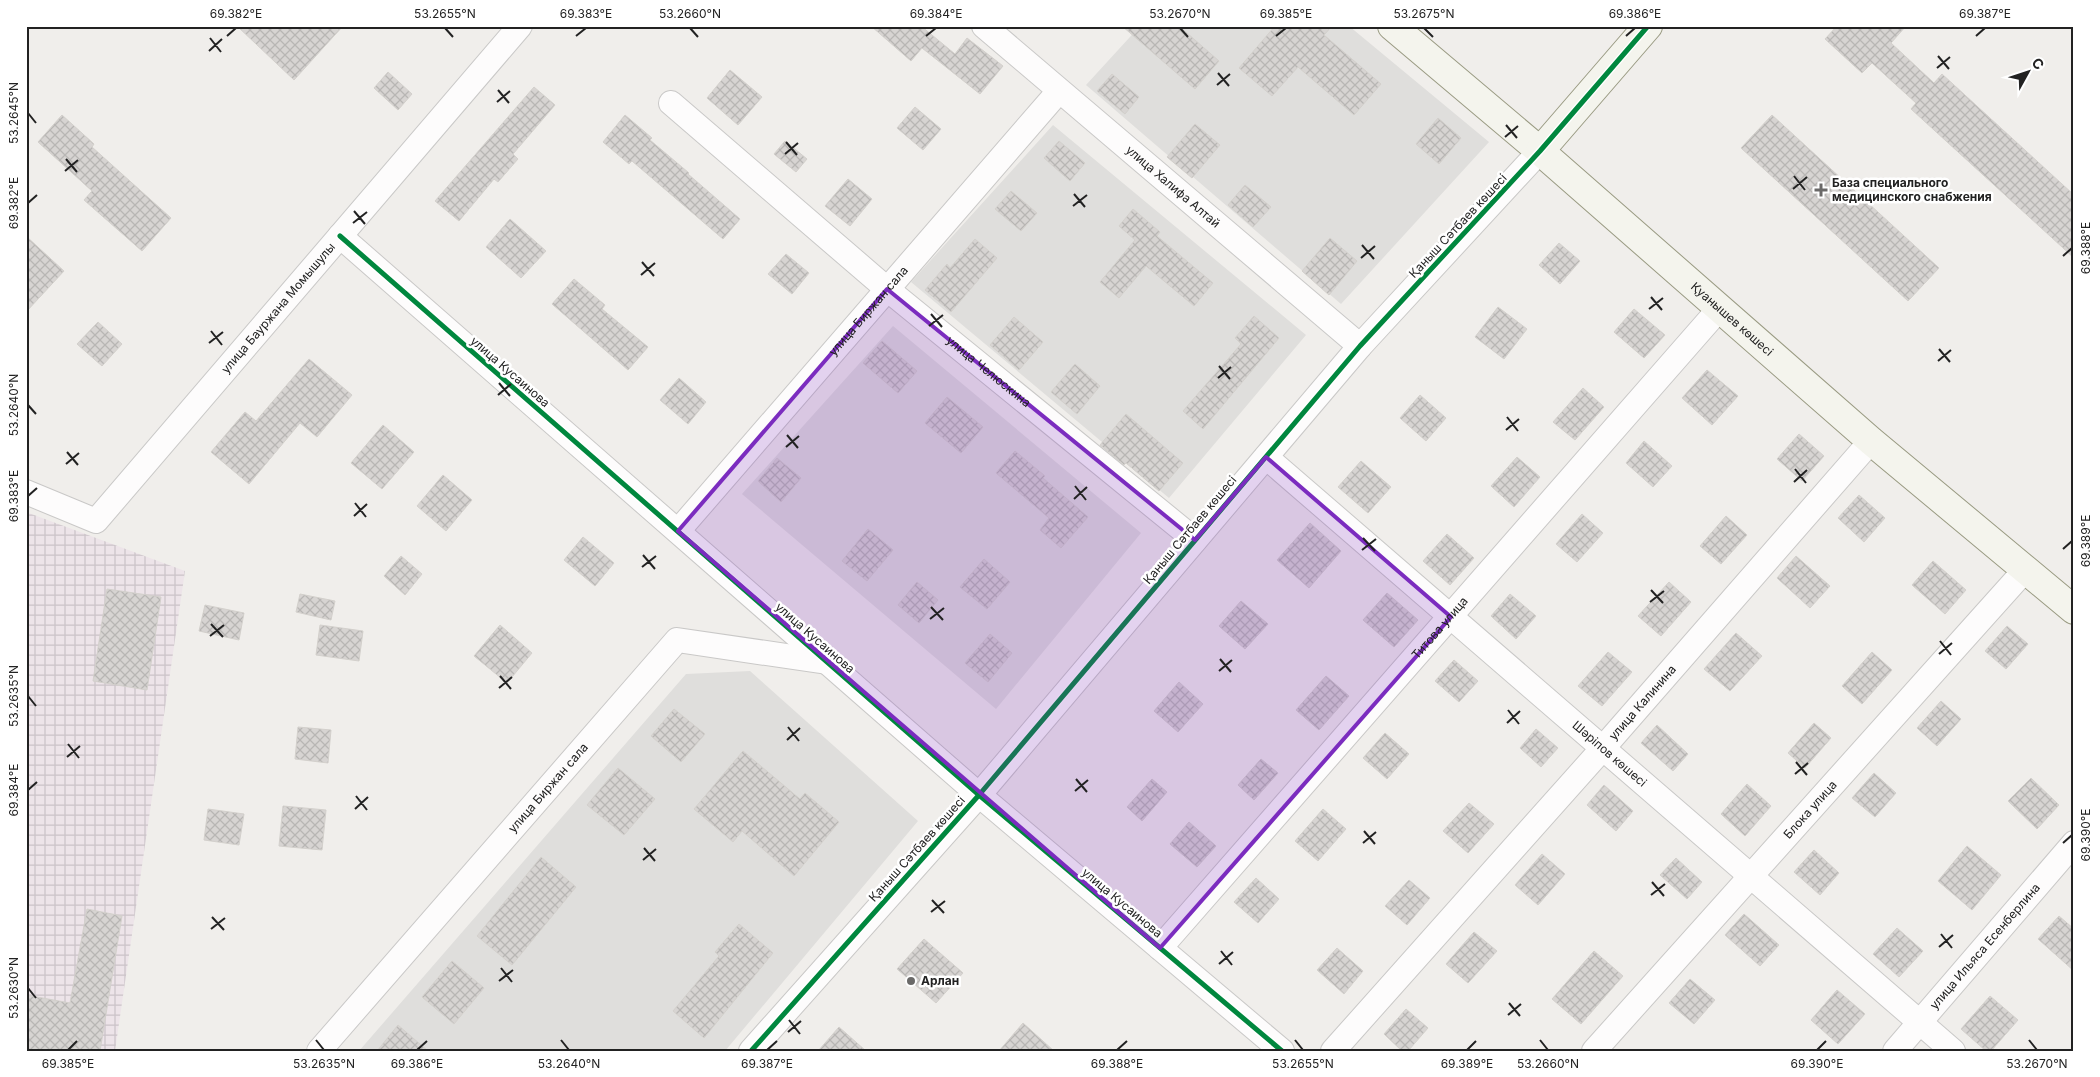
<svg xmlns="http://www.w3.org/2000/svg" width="2100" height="1077" viewBox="0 0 2100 1077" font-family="Inter,sans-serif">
	<defs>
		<pattern id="industrial-grid" width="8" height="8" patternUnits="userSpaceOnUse" patternTransform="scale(1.25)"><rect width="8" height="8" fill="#ede4e9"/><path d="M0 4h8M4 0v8" fill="none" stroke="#cbc3c8"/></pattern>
		<pattern id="building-cross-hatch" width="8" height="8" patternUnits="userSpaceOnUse" patternTransform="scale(1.25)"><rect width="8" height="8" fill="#d7d4d2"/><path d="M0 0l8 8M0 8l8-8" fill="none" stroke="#b8b6b4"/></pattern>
	</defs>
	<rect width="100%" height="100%" fill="#f0eeeb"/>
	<path fill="#dfdedc" d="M1140,26H1349L1489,142L1341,304L1086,85Z
		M1053,125L1306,335L1169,498L911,282Z
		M893,326L1141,533L996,709L742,494Z
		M750,671L918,821L725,1051H359L686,674Z"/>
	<path fill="url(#industrial-grid)" d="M26,512L185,571L115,1051H26Z"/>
	<path fill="url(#building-cross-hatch)" stroke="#d3d0cc" d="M237,26H343L294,80Z
		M871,26H921L955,54L967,38L1003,66L980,94L922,48L911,61Z
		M1122,26H1179L1219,61L1195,89Z
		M1275,26H1332L1324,35L1381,84L1354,115L1298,67L1272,96L1239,68Z
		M1837,26H1906L1891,43L1934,83L1942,74L2074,195V258L1911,109L1916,103L1872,63L1862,73L1825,39Z
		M730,70L762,97L738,125L707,98Z
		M388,72L412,94L398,110L374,88Z
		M1112,74L1139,97L1125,114L1097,91Z
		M534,87L555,105L513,154L518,159L498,182L494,179L459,221L435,201Z
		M915,107L941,129L923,150L897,128Z
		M62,115L94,144L92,147L171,218L142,251L84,200L92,191L38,142Z
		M625,115L652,138L650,140L689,173L688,174L740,219L723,239L632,161L629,164L603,142Z
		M1772,115L1939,268L1908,301L1741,148Z
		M1438,118L1461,138L1439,164L1416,144Z
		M1195,124L1220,145L1192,178L1167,157Z
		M785,141L807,159L796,172L774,154Z
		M1059,141L1085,163L1070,181L1044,158Z
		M848,179L872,199L850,226L825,206Z
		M1245,185L1271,207L1253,227L1228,205Z
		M1011,191L1037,213L1021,231L995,209Z
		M1133,209L1160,232L1157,236L1213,283L1194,306L1146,266L1119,298L1100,282L1135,240L1119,226Z
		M510,219L546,251L521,278L486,247Z
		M26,236L64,271L26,312Z
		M1330,238L1357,261L1329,295L1302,271Z
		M975,239L997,258L951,312L925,290L947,264L950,268Z
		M1559,243L1580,261L1560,284L1539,265Z
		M786,254L809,273L792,294L768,274Z
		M574,279L605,305L602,309L648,347L628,370L552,304Z
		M1498,307L1527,329L1504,359L1475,337Z
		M1634,309L1665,335L1644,358L1614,332Z
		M1254,316L1279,338L1203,429L1183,411L1241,344L1235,338Z
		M1014,317L1043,342L1019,370L990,345Z
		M98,322L122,344L102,366L77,344Z
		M882,341L917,371L898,393L863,363Z
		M309,359L352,395L317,437L300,423L249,484L211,452L245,412L256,421Z
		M1075,364L1100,386L1077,414L1051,392Z
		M1707,370L1738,396L1712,425L1682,398Z
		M679,378L706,402L688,424L660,400Z
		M1583,388L1604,407L1575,440L1553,422Z
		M1420,395L1446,418L1426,441L1400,418Z
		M947,397L983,427L961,453L925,423Z
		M1126,414L1183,463L1159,491L1126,463L1124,465L1100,445Z
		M383,425L414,452L382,489L351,463Z
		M1799,434L1824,456L1802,481L1777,459Z
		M1644,441L1672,466L1653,487L1626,463Z
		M1015,451L1045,476L1043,478L1088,517L1061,548L1040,530L1049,518L996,473Z
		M1517,457L1540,477L1514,507L1491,486Z
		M777,458L801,478L781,502L758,481Z
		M1361,461L1391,487L1368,513L1338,487Z
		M443,475L472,500L446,531L417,506Z
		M1859,495L1885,518L1864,542L1838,518Z
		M1582,514L1603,533L1577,562L1556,544Z
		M1726,516L1747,535L1721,564L1700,546Z
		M1310,523L1341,551L1309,588L1277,560Z
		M868,529L893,550L867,581L842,561Z
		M1447,534L1474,558L1450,585L1423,561Z
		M583,537L614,563L595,586L564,560Z
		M401,556L422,574L405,595L384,576Z
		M1796,556L1830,586L1810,608L1777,578Z
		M984,559L1010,582L987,609L960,587Z
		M1933,561L1966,590L1945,614L1912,585Z
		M917,582L938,600L919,623L898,605Z
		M1669,582L1691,602L1661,636L1638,616Z
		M107,589L161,597L147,690L93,681Z
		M1387,593L1418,620L1394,647L1363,620Z
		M300,594L335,601L331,620L296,612Z
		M1510,594L1536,616L1516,639L1491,616Z
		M1241,601L1268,624L1245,649L1219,626Z
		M205,605L244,613L239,640L199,631Z
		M320,625L363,631L359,661L316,655Z
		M500,625L532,653L507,683L474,656Z
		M2007,626L2028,644L2006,669L1985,651Z
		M1736,633L1762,656L1730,691L1704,669Z
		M990,634L1012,653L988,682L965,663Z
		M1608,652L1632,672L1602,706L1578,686Z
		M1872,652L1892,670L1862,704L1842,686Z
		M1454,660L1478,681L1459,702L1435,681Z
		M1326,676L1349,696L1319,730L1296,710Z
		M1179,682L1203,704L1178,732L1154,711Z
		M1941,701L1961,719L1937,746L1917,728Z
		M674,709L705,734L681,762L651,736Z
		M1814,723L1831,738L1805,768L1788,753Z
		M1657,725L1688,754L1673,771L1641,743Z
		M298,727L331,730L328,763L295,759Z
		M1536,729L1558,748L1541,767L1520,748Z
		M1385,733L1409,754L1387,779L1363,758Z
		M743,751L800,799L805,793L839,822L794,876L742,831L733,842L694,809Z
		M1261,759L1278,773L1254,800L1238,785Z
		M618,768L655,799L624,835L587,805Z
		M1874,773L1896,793L1875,817L1852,798Z
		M2031,778L2059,805L2037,829L2008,801Z
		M1152,779L1167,792L1142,821L1127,807Z
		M1747,784L1771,806L1745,836L1721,814Z
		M1604,785L1633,811L1616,831L1587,805Z
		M1469,803L1494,824L1468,853L1443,831Z
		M283,806L326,810L322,850L279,846Z
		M208,809L244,814L239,845L204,840Z
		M1323,809L1346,829L1318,861L1295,841Z
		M1189,822L1216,846L1197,867L1170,844Z
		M1967,846L2001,875L1972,910L1938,881Z
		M1814,850L1839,873L1820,895L1794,872Z
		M1542,854L1565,874L1538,905L1515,885Z
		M541,857L576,887L512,965L477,936Z
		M1676,858L1702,882L1687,899L1660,875Z
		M1256,878L1279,899L1258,923L1234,902Z
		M1409,880L1430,898L1407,925L1385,906Z
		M87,909L122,916L100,1051H26V995L70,1003Z
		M1744,914L1779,945L1760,966L1725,935Z
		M2059,916L2074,929V971L2038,939Z
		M739,924L773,953L704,1038L673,1011L719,956L715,952Z
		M1897,928L1923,951L1899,977L1873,954Z
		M1474,932L1497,951L1468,983L1446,964Z
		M924,939L963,973L936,1003L897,969Z
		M1337,948L1363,971L1344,994L1317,970Z
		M1594,951L1623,976L1581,1024L1552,999Z
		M452,961L484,988L454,1024L422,997Z
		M1690,979L1715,1000L1694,1024L1669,1003Z
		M1837,990L1865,1014L1838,1044L1811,1020Z
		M1990,996L2018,1020L1991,1051H1986L1961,1029Z
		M1406,1009L1428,1028L1408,1051H1402L1384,1034Z
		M1023,1023L1054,1051H999Z
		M398,1025L428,1051H377Z
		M839,1027L866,1051H818Z"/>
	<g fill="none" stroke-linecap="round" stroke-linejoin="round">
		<defs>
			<g id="street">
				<path id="s1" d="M984,26L1360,346"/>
				<path id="s2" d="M671,103L887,289L1195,540"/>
				<path d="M340,236L979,795L1282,1051"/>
				<path id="s3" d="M1266,457L1953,1051"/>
				<path id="s4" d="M26,492L96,521L520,26"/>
				<path id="s5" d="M678,531L1059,91"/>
				<path id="s6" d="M1160,948L1720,308"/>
				<path id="s7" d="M319,1051L677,640L827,662"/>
				<path d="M751,1051L979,795L1360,346L1540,151"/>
				<path id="s8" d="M1333,1051L1603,748L1871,441"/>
				<path id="s9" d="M1594,1051L2026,569"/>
				<path id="s10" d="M1895,1051L2074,843"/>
			</g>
			<g id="secondary">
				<path id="s11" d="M1392,26L1540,151L1871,441L2074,610"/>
				<path d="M1540,151L1648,26"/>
			</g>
		</defs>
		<use href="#street" stroke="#c9c8c7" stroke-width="26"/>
		<use href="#secondary" stroke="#999a82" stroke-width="30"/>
		<use href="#street" stroke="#fdfcfc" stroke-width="24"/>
		<use href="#secondary" stroke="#f4f4ed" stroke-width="28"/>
		<defs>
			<path id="cycleway" d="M340,236L979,795L1282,1051
				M751,1051L979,795L1360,346L1540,151L1648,26"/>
		</defs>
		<use href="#cycleway" stroke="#fff" stroke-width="8"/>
		<use href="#cycleway" stroke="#00873e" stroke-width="5"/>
	</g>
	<path fill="#7b2cbf" fill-opacity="0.2" stroke="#7b2cbf" stroke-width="4" stroke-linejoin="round" d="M887,289L1195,540L1266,457L1451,617L1160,948L678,531Z"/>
	<path fill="none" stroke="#222" stroke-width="2" d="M445,28L453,37M690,28L698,37M1180,28L1188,37M1424,28L1433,37M227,36L236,28M576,36L586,28M926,36L936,28M1276,36L1286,28M1626,36L1635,28M1976,36L1985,28M210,38L221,52M209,51L222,39M1938,56L1949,69M1937,68L1950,57M1218,73L1229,86M1217,85L1230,74M498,90L509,103M497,102L510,91M28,113L36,123M1506,125L1517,138M1505,137L1518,126M786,142L797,155M785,154L798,143M66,159L77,172M65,171L78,160M1794,176L1805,190M1793,189L1807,177M1074,194L1085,207M28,203L37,195M1073,206L1087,195M354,211L365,224M353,223L367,212M1362,245L1374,259M2063,256L2072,248M1361,258L1375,246M642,262L654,276M641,275L655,263M1651,297L1662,310M1649,309L1663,298M931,314L942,327M929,326L943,315M211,331L222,345M209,343L223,332M1939,349L1950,362M1938,361L1951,350M1219,366L1230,379M1218,378L1231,367M499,383L510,396M498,395L511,384M28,405L36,414M1507,417L1518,431M1506,430L1519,419M787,435L798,448M786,447L799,436M67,452L78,465M66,464L79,453M1795,469L1806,483M1794,482L1807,470M1075,486L1086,500M28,496L37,488M1074,499L1087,487M355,503L366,517M354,516L367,504M1363,538L1375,551M2063,549L2072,541M1362,550L1376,539M643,555L655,569M642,567L656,556M1651,590L1663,603M1650,602L1664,591M931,607L943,620M930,619L944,608M211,624L223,637M210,636L224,625M1940,641L1951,655M1939,654L1952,643M1220,659L1231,672M1219,671L1232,660M500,676L511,689M499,688L512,677M28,696L36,706M1508,710L1519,724M1507,723L1520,711M788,727L799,741M787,740L800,728M68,744L79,758M67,757L80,746M1796,762L1807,775M1795,774L1808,763M1076,779L1087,792M28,790L37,782M1075,791L1088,780M356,796L367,810M355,809L368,797M1364,831L1375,844M1363,843L1376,832M2063,843L2072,835M644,848L655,861M643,860L656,849M1652,882L1664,896M1651,895L1665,884M932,900L944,913M931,912L945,901M212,917L224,930M211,929L225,918M1941,934L1952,948M1939,947L1953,935M1221,951L1232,965M1219,964L1233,952M501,968L512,982M499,981L513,970M28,988L36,998M1509,1003L1520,1016M1508,1015L1521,1004M789,1020L800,1034M788,1032L801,1021M316,1040L324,1050M561,1040L569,1050M1295,1040L1303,1050M1540,1040L1548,1050M2029,1040L2037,1050M68,1050L77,1041M417,1050L427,1041M767,1050L777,1041M1117,1050L1127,1041M1467,1050L1476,1041M1817,1050L1826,1041"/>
	<g fill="#6a6968" stroke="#fff" stroke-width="2">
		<path d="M1818.5 182.5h5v5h5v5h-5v5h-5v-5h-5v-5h5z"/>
		<circle cx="911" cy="981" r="5"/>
	</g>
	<g text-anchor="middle" stroke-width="5" stroke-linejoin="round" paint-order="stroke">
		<g font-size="12" font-weight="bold" fill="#222" stroke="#fff" text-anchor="start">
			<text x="1832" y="187">База специального<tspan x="1832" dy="14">медицинского снабжения</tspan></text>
			<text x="921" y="985">Арлан</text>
		</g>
		<g font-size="12" fill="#222" stroke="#fff">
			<text dy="4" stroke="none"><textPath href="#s1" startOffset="248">улица Халифа Алтай</textPath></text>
			<text transform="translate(1458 226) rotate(-47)" y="4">Қаныш Сәтбаев көшесі</text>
			<text dy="4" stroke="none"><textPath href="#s4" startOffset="356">улица Бауржана Момышулы</textPath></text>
			<text dy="4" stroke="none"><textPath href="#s5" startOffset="291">улица Биржан сала</textPath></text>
			<text dy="4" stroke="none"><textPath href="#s11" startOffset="449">Қуанышев көшесі</textPath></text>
			<text transform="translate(510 372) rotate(41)" y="4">улица Кусаинова</text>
			<text dy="4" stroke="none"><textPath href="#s2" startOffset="416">улица Челюскина</textPath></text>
			<text transform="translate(1190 530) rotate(-50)" y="4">Қаныш Сәтбаев көшесі</text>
			<text dy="4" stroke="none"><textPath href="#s6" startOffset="425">Титова улица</textPath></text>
			<text transform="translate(815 638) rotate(41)" y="4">улица Кусаинова</text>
			<text dy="4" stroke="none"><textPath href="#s8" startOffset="466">улица Калинина</textPath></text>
			<text dy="4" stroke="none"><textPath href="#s3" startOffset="454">Шәріпов көшесі</textPath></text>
			<text dy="4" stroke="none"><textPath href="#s7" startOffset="349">улица Биржан сала</textPath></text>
			<text dy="4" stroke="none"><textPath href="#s9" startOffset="324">Блока улица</textPath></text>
			<text transform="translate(917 849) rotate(-48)" y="4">Қаныш Сәтбаев көшесі</text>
			<text transform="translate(1122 903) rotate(40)" y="4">улица Кусаинова</text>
			<text dy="4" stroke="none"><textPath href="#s10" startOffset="138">улица Ильяса Есенберлина</textPath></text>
		</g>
	</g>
	<rect width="2100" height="1077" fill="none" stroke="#ffffff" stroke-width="55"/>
	<g transform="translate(2028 72) rotate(50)" stroke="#ffffff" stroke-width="4" paint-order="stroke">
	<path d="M0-4L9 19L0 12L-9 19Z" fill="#222222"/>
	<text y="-8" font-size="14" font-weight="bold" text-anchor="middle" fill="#222222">С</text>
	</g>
	<rect x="28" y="28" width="2044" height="1022" fill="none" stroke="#222" stroke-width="2"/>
	<g font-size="12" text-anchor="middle" fill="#222">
		<text x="236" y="18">69.382°E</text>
		<text x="445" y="18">53.2655°N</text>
		<text x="586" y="18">69.383°E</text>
		<text x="690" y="18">53.2660°N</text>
		<text x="936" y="18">69.384°E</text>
		<text x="1180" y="18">53.2670°N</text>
		<text x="1286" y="18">69.385°E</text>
		<text x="1424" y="18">53.2675°N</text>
		<text x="1635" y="18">69.386°E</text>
		<text x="1985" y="18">69.387°E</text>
		<text transform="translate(14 113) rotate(-90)" y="4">53.2645°N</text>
		<text transform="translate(14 203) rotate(-90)" y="4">69.382°E</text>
		<text transform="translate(2086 248) rotate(-90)" y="4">69.388°E</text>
		<text transform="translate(14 405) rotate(-90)" y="4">53.2640°N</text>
		<text transform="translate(14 496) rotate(-90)" y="4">69.383°E</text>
		<text transform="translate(2086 541) rotate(-90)" y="4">69.389°E</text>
		<text transform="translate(14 696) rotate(-90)" y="4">53.2635°N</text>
		<text transform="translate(14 790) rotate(-90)" y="4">69.384°E</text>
		<text transform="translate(2086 835) rotate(-90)" y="4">69.390°E</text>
		<text transform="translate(14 988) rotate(-90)" y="4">53.2630°N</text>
		<text x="68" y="1068">69.385°E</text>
		<text x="324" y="1068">53.2635°N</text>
		<text x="417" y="1068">69.386°E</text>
		<text x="569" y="1068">53.2640°N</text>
		<text x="767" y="1068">69.387°E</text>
		<text x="1117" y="1068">69.388°E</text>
		<text x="1303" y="1068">53.2655°N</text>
		<text x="1467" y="1068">69.389°E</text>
		<text x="1548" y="1068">53.2660°N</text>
		<text x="1817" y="1068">69.390°E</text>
		<text x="2037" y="1068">53.2670°N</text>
	</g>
</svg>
